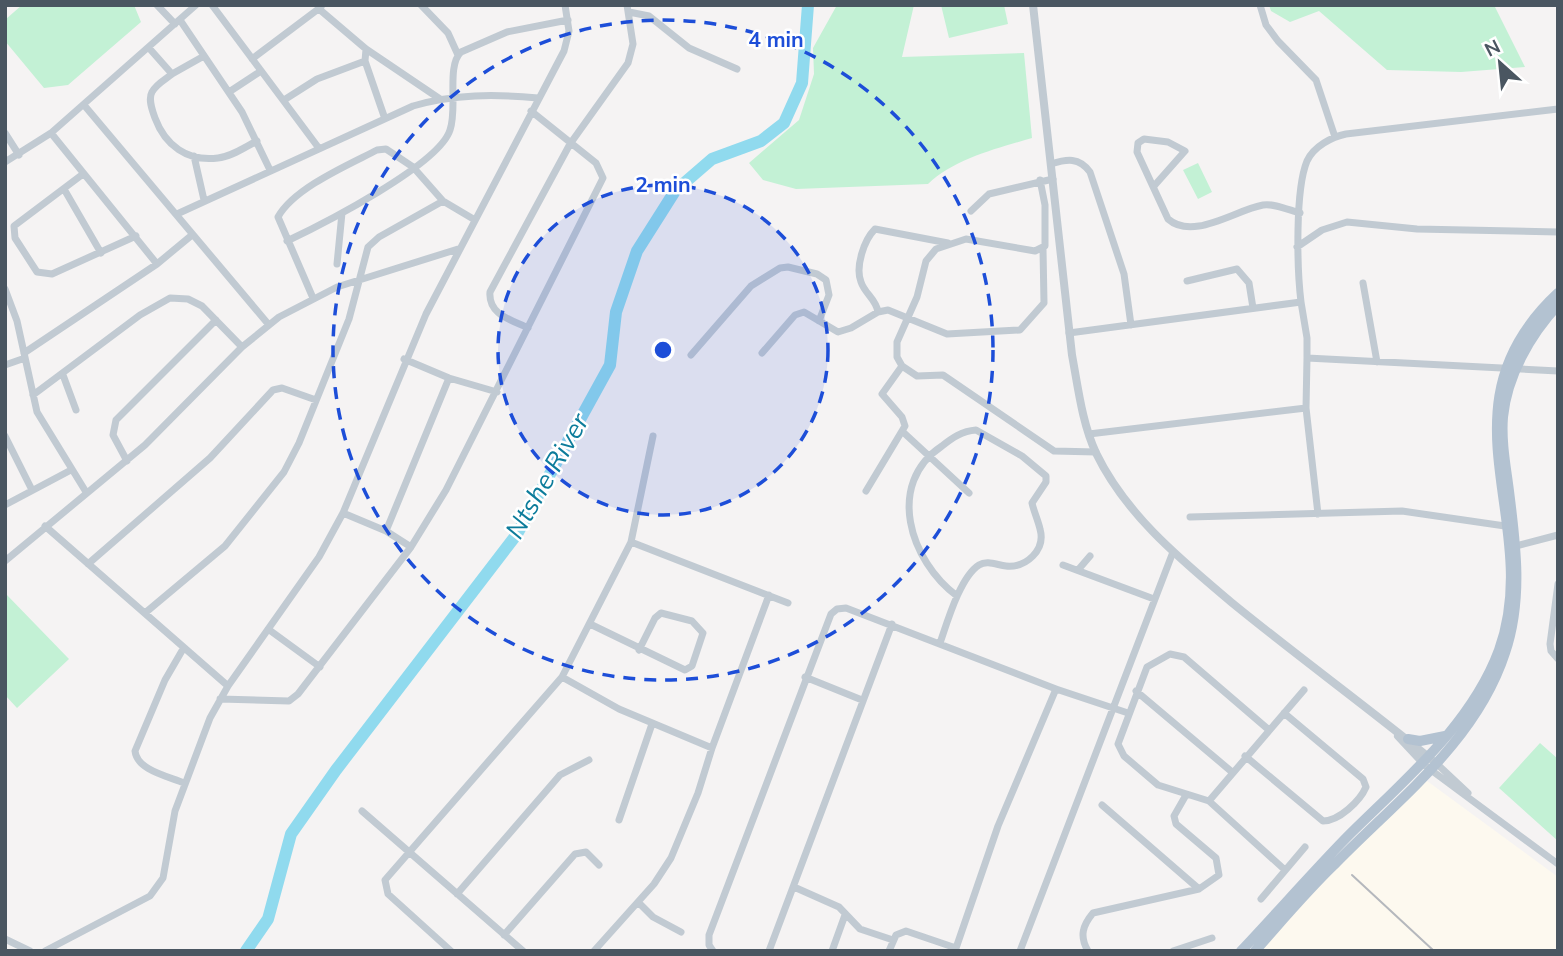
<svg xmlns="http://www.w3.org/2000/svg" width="1563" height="956" viewBox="0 0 1563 956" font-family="Mulish,sans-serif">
	<rect width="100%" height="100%" fill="#f5f3f3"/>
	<path fill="#fdf9ef" d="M1423,778L1558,877V951H1255Z"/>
	<path fill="#c3f1d5" d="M22,5H134L141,22L68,85L44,88L5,41L6,19Z
		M837,5H914L902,57L1024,53L1032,138C998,148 954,159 928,184L796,189L763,180L749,163L799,120L814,74L813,48Z
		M941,5H1004L1008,24L949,38Z
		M1269,5H1494L1525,67L1461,72L1387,70L1319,11L1290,22L1271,11Z
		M1198,163L1212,192L1198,199L1183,170Z
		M5,593L69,659L17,708L5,695Z
		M1540,743L1558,759V841L1499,788Z"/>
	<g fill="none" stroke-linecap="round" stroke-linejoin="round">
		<path stroke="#90daee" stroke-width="12" d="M246,951L268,919L291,834L336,770L517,534L610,365L616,312L637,251L675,191L712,159L761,141L784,123L802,83L808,5"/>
		<path stroke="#c1cad2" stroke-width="7" d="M157,5L175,24
			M212,5L318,147
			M421,5L448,33L458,55
			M1260,5L1266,25L1278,41L1316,80L1335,137
			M319,9L366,49L440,99
			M629,12L649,16L689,48L737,69
			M180,20L242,112L270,170
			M149,48L172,74C166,79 156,84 152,92C148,99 152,110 155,118C165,145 187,162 218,158C231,157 245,147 257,141
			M366,49L365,61L384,116
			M252,59L321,7
			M172,74L204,56
			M229,92L261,71
			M284,100L317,79L365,61
			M84,105L269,325
			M5,133L19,155
			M51,133L157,264
			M194,156L204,200
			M5,162L51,133L196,5
			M1051,164C1067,159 1079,157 1090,172L1124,274L1131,325
			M83,174L14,226L15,238L37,272L52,274L136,236
			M1040,180L1045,205V246L1035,251L966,239L936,249L926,261L917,297L897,342V357L902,366L917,376L943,375L1054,451L1096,452
			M1154,186L1185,151L1168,142L1144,139L1138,143L1137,152L1168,219C1193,241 1235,210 1263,205C1274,203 1289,210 1300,213
			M64,189L101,253
			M971,211L989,194L1053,179
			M177,214L413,106C454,94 495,94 538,98
			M287,241C323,224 439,165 450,130C458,108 446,66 461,52L507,32L568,20
			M1297,247L1322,230L1347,222L1417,229L1558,232
			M337,264L342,213
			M1187,281L1237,269L1249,283L1253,308
			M1363,283L1377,362
			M5,289L17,321L37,412L86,492
			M313,298L278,217C294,188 348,165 377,150L386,149L413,167L443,201L475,220
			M1301,302C1297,269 1295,190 1307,161C1314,146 1332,137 1346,134L1558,109
			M878,312C876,299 865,294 861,282C855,267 864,240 875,229L948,243
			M528,328C512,320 488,315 490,292L570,144L628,63L633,44L627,5
			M1069,333L1301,302L1307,338V358L1558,371
			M24,353L157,264L192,235
			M762,353L795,315L804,312L838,332L851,328L878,312L888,310L947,334L1020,330L1044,303L1043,249
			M691,355L751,286L780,268L788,267L817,274L826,280L829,295L819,321
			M1307,358L1306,408L1318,514
			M404,359L449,378L497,392
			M5,365L25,358
			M63,375L76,410
			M33,395L140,315L170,298L188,299L202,306L242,347
			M903,432L969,493
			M1089,434L1306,408
			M5,436L32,490
			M127,461L113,435L116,420L216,320
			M866,491L905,426L902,417L882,394L902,366
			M5,505L71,470
			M343,513L386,531L411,547
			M1190,517L1402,511L1505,526
			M45,526L228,686
			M386,531L449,378
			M631,542L788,603
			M1512,547L1558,535
			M5,561L145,445L242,347L279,317L337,287L458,249
			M88,564L210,458L273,390L282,388L316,400
			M1063,565L1154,599
			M1078,570L1090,556
			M1558,584L1550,644L1551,651L1558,659
			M145,613L225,546L284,472L299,443L349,319L368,247L379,237L443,201
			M590,624L685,670L692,666L703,633L692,621L661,613L655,618L639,650
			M268,629L320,667
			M940,643C947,623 960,577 979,565C987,560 997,565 1006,566C1026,568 1046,550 1040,529C1038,520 1034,512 1032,503L1046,482V476L1022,456L976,430C962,431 952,438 942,446C885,484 910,561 957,596
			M183,649L165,680L135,751C137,770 167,776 184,783
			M562,677L619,709L712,748
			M805,677L862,700
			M1136,691L1232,772
			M220,699L289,701L298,694L411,547L446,490L603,178L596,163L531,111
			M1269,730L1184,657L1170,654L1147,667L1118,744L1124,756L1158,785L1209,801L1285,870
			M1245,756L1323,821C1339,821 1360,801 1366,787L1363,779L1284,713
			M1437,764L1468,793
			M1431,770L1558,864
			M1209,801L1304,690
			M1102,805L1199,889
			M362,811L523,951
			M619,820L652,724
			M794,887L839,907L860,929L893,940
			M457,894L560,775L589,760
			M1261,899L1305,847
			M638,902L653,917L681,932
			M504,935L575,854L586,852L599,865
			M5,939L30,951
			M45,951L150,896L163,878L175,811L210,718L228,686L319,557L343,513L426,314L564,51L569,31L565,5
			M451,951L388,894L385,880L562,677L631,542L653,436
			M594,951L654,884L671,858L698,793L712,748L769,595
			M713,951L709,945V935L831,614L837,609L846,608L1056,689L1128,713
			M769,951L892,624
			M832,951L845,915
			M889,951L896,935L906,931L956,948
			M955,951L998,826L1056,689
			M1020,951L1173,552
			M1088,951C1079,936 1083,925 1093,913L1199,889L1219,875L1216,858L1176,824L1174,816L1186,795
			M1173,951L1212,938"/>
		<path stroke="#c1cad2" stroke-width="8" d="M1033,5L1072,355C1078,387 1082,423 1096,453C1126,515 1180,559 1231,602C1297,656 1366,706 1432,760
			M1398,736L1425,765"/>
		<path stroke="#b3c2d1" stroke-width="10" d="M1408,739L1420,741L1445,736
			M1241,951C1276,914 1310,875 1346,838C1402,782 1471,726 1499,650C1545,522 1434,408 1558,293
			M1255,951C1281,922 1306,892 1334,865C1397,800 1476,742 1505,653C1523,600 1516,546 1509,491C1506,467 1501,442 1503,417C1507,376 1530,335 1558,305"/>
		<path stroke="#b5b8bd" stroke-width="2" d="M1352,875L1434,951"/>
	</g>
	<circle cx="663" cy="350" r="165" fill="#1d4ed8" fill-opacity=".12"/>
	<g fill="none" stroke="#1d4ed8" stroke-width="3.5" stroke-dasharray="12 9">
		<circle cx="663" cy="350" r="165"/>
		<circle cx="663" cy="350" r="330"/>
	</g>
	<g text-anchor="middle" stroke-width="5" stroke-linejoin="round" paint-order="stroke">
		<g font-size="26" font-style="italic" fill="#0c7c9b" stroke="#fff">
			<text transform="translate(547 476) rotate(-60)" y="9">Ntshe River</text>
		</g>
	</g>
	<circle cx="663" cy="350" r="10" fill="#1d4ed8" stroke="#fff" stroke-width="3.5"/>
	<g font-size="21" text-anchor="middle" font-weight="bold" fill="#1d4ed8" stroke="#fff" stroke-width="5" stroke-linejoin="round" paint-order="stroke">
		<text x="776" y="47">4 min</text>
		<text x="663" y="192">2 min</text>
	</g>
	<rect width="1563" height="956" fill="none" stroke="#4a5661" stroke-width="14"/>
	<g transform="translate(1500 63) rotate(333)" stroke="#ffffff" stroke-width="5" paint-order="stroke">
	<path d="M0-5L12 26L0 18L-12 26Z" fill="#4a5661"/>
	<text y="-10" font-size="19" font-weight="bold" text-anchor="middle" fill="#4a5661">N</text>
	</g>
</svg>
